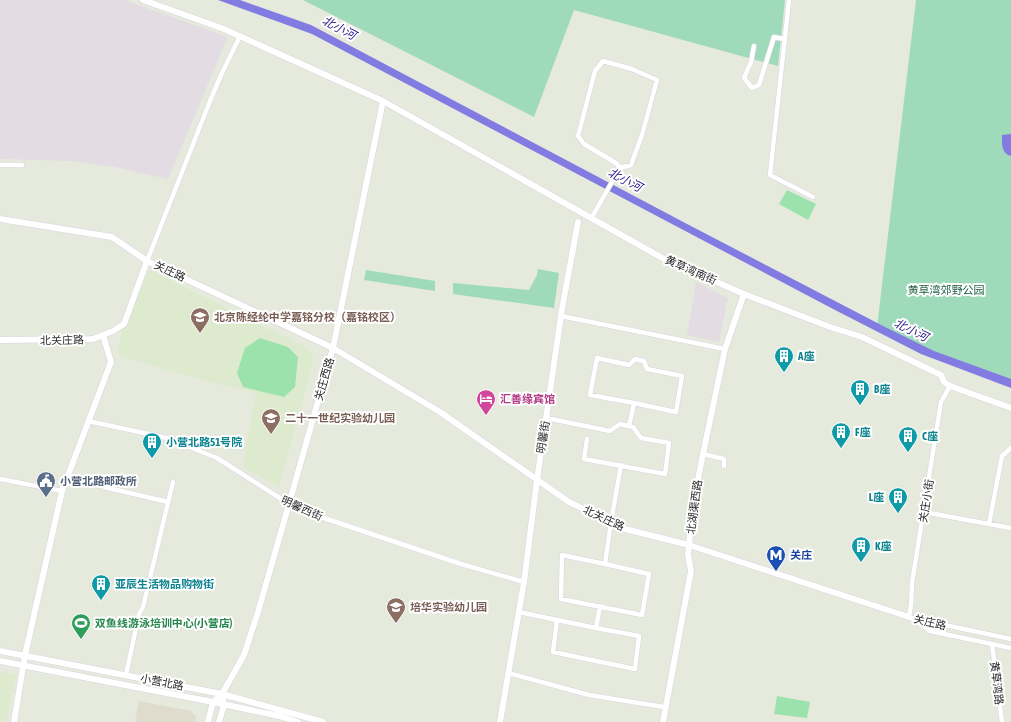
<svg xmlns="http://www.w3.org/2000/svg" width="1011" height="722" viewBox="0 0 1011 722" font-family="'Asap Condensed','Noto Sans SC',sans-serif">
	<rect width="100%" height="100%" fill="#e5eadd"/>
	<path fill="#e3dde3" d="M0,0H125L228,37L168,179L114,167L71,161L0,159Z
		M696,282L728,298L719,342L687,335Z"/>
	<path fill="#ddeace" d="M149,270L305,347L314,358L279,487L243,467L256,393L198,379L118,355L122,330L131,315Z
		M0,672L16,674L6,722H0Z"/>
	<path fill="#e0dccd" d="M139,701L191,711L196,717L195,722H135Z"/>
	<path fill="#9fdbbb" d="M303,0H785L778,66L574,10L534,117Z
		M916,0H1011V382L915,348L877,327Z
		M538,269L559,273L554,308L453,294V283L529,290L537,275Z
		M366,270L435,281V291L364,280Z"/>
	<path fill="#9ce2ac" d="M787,190L816,204L808,220L779,204Z
		M260,338L288,347L298,357L295,387L284,397L243,387L237,373L245,348Z
		M777,696L810,702L807,718L774,714Z"/>
	<path fill="#827be2" d="M218,0H240L311,25L689,225L885,327L934,351L1011,379V388L921,354L835,310L312,34Z
		M1011,134V156C1001,153 1002,144 1002,135Z"/>
	<g fill="none" stroke-linecap="round" stroke-linejoin="round">
		<defs>
			<path id="minor" d="M789,0L770,175L813,197
				M754,46L751,62L744,78L752,88L759,85L774,37L784,39
				M0,165H22
				M592,217L620,168L631,165L642,135L657,80L632,69L603,61L595,71L578,136L584,144L616,163L620,168
				M147,261L210,101L222,73L240,36
				M561,316L725,349
				M597,358L629,365L635,359L644,361L647,369L682,376L676,412L634,403L590,395Z
				M546,418L610,431L620,424L633,427L641,438L669,443L665,474L584,459L587,439
				M88,421L167,438L217,458L289,504L309,513L461,564L524,582
				M629,426L634,403
				M703,454L724,459V466
				M0,479L62,491
				M104,487L168,502
				M924,512L1011,528
				M989,524L1002,456L1011,448
				M605,564L649,574L642,615L561,599L562,555L605,564L611,522L621,465
				M519,612L557,620
				M909,617L911,605L912,583L941,402L950,386
				M909,617L930,631L1011,648
				M912,618L1011,639
				M596,628L639,636L635,669L553,652L557,620L596,628L600,606
				M992,644L1002,722
				M508,673L589,695L664,707
				M126,675L139,614L143,607L173,482"/>
			<path id="tertiary" d="M143,0L224,29L383,101L664,259L744,294L830,327L862,337L941,375L944,382L950,386L1011,408
				M0,219L112,237L147,261L333,348L440,412L569,502L625,529L689,545L909,617
				M0,340L93,339L113,331L124,324L147,261
				M0,651L222,694L323,722
				M0,661L213,702L279,716L298,722
				M213,702L222,694L244,655L258,612L289,504L333,348L383,101
				M14,722L25,655L62,491L111,362L103,335
				M208,722L213,702
				M219,722L224,705L222,694
				M500,722L524,582L537,480L562,309L578,222
				M663,722L691,571L688,555L693,505L703,454L725,349L744,294"/>
		</defs>
		<use href="#minor" stroke="#dbd2e1" stroke-width="5.5"/>
		<use href="#tertiary" stroke="#dbd2e1" stroke-width="7"/>
		<use href="#minor" stroke="#fff" stroke-width="4.5"/>
		<use href="#tertiary" stroke="#fff" stroke-width="6"/>
	</g>
	<defs>
		<symbol id="school-pin" viewBox="-11 -11 22 30"><path d="M0 17L-7.5 6A9.5 9.5 0 1 1 7.5 6Z" fill="#8d6e63" stroke="#fff"/><path d="M0-5L7-2L0 1L-7-2ZM-4 1L0 2.5L4 1V4Q0 6-4 4Z" fill="#fff"/></symbol>
		<symbol id="building-pin" viewBox="-11 -11 22 30"><path d="M0 17L-7.5 6A9.5 9.5 0 1 1 7.5 6Z" fill="#0f9aa8" stroke="#fff"/><path d="M-4-6H4V6H1V3H-1V6H-4ZM-2.5-4.3h1.7v1.8h-1.7ZM.8-4.3h1.7v1.8H.8ZM-2.5-1h1.7V.8h-1.7ZM.8-1h1.7V.8H.8Z" fill="#fff"/></symbol>
		<symbol id="hotel-pin" viewBox="-11 -11 22 30"><path d="M0 17L-7.5 6A9.5 9.5 0 1 1 7.5 6Z" fill="#d1479c" stroke="#fff"/><path d="M-6-4.5h1.5V1H6V5H4.5V3h-9V5H-6ZM-4 0a1.8 1.8 0 1 1 3.6 0ZM.5 0V-2.5h3Q6-2.5 6 0Z" fill="#fff"/></symbol>
		<symbol id="civic-pin" viewBox="-11 -11 22 30"><path d="M0 17L-7.5 6A9.5 9.5 0 1 1 7.5 6Z" fill="#5c6f8a" stroke="#fff"/><path d="M-.6-6.5H3V-4.5H.6V-3L4-1V1h2V6H-6V1h2V-1L-.6-3ZM-1.2 2.5V6h2.4V2.5Z" fill="#fff"/></symbol>
		<symbol id="metro-pin" viewBox="-11 -11 22 30"><path d="M0 17L-7.5 6A9.5 9.5 0 1 1 7.5 6Z" fill="#1a4fb4" stroke="#fff"/><path d="M-5.5 5V-5H-3L0 0L3-5H5.5V5H3V-.5L0 4L-3-.5V5Z" fill="#fff"/></symbol>
		<symbol id="stadium-pin" viewBox="-11 -11 22 30"><path d="M0 17L-7.5 6A9.5 9.5 0 1 1 7.5 6Z" fill="#2e9e5b" stroke="#fff"/><path d="M0-5a6.5 5 0 1 0 0 10a6.5 5 0 1 0 0-10ZM-3.5-1.8h7v3.6h-7Z" fill="#fff"/></symbol>
	</defs>
	<g fill-rule="evenodd">
		<use href="#school-pin" x="189" y="306" width="22" height="30"/>
		<use href="#building-pin" x="773" y="345" width="22" height="30"/>
		<use href="#building-pin" x="849" y="378" width="22" height="30"/>
		<use href="#hotel-pin" x="475" y="388" width="22" height="30"/>
		<use href="#school-pin" x="260" y="407" width="22" height="30"/>
		<use href="#building-pin" x="830" y="421" width="22" height="30"/>
		<use href="#building-pin" x="897" y="425" width="22" height="30"/>
		<use href="#building-pin" x="141" y="431" width="22" height="30"/>
		<use href="#civic-pin" x="35" y="470" width="22" height="30"/>
		<use href="#building-pin" x="887" y="486" width="22" height="30"/>
		<use href="#building-pin" x="850" y="535" width="22" height="30"/>
		<use href="#metro-pin" x="765" y="544" width="22" height="30"/>
		<use href="#building-pin" x="90" y="573" width="22" height="30"/>
		<use href="#school-pin" x="385" y="596" width="22" height="30"/>
		<use href="#stadium-pin" x="70" y="612" width="22" height="30"/>
	</g>
	<g text-anchor="middle" stroke-width="4" stroke-linejoin="round" paint-order="stroke">
		<g font-size="11" fill="#2a2a2a" stroke="#fff">
			<text transform="translate(691 270) rotate(24)" y="4">黄草湾南街</text>
			<text transform="translate(170 271) rotate(25)" y="4">关庄路</text>
			<text transform="translate(62 340) rotate(-1)" y="4">北关庄路</text>
			<text transform="translate(324 379) rotate(-74)" y="4">关庄西路</text>
			<text transform="translate(543 437) rotate(-81)" y="4">明馨街</text>
			<text transform="translate(926 501) rotate(-81)" y="4">关庄小街</text>
			<text transform="translate(694 507) rotate(-82)" y="4">北湖渠西路</text>
			<text transform="translate(302 508) rotate(24)" y="4">明馨西街</text>
			<text transform="translate(604 518) rotate(25)" y="4">北关庄路</text>
			<text transform="translate(930 622) rotate(13)" y="4">关庄路</text>
			<text transform="translate(162 682) rotate(11)" y="4">小营北路</text>
			<text transform="translate(997 683) rotate(83)" y="4">黄草湾路</text>
		</g>
		<g font-size="11" fill="#215f46" stroke="#fff">
			<text x="946" y="294">黄草湾郊野公园</text>
		</g>
		<g font-size="11" font-weight="bold" fill="#785e54" stroke="#fff" text-anchor="start">
			<text x="214" y="321">北京陈经纶中学嘉铭分校（嘉铭校区）</text>
			<text x="285" y="422">二十一世纪实验幼儿园</text>
			<text x="410" y="611">培华实验幼儿园</text>
		</g>
		<g font-size="11" font-weight="bold" fill="#0d838f" stroke="#fff" text-anchor="start">
			<text x="798" y="360">A座</text>
			<text x="874" y="393">B座</text>
			<text x="855" y="436">F座</text>
			<text x="922" y="440">C座</text>
			<text x="166" y="446">小营北路51号院</text>
			<text x="884" y="501" text-anchor="end">L座</text>
			<text x="875" y="550">K座</text>
			<text x="115" y="588">亚辰生活物品购物街</text>
		</g>
		<g font-size="11" font-weight="bold" fill="#b23c85" stroke="#fff" text-anchor="start">
			<text x="500" y="403">汇善缘宾馆</text>
		</g>
		<g font-size="11" font-weight="bold" fill="#4e5e75" stroke="#fff" text-anchor="start">
			<text x="60" y="485">小营北路邮政所</text>
		</g>
		<g font-size="11" font-weight="bold" fill="#164399" stroke="#fff" text-anchor="start">
			<text x="790" y="559">关庄</text>
		</g>
		<g font-size="11" font-weight="bold" fill="#27864d" stroke="#fff" text-anchor="start">
			<text x="95" y="627">双鱼线游泳培训中心(小营店)</text>
		</g>
		<g font-size="12" font-style="italic" fill="#2c1b8c" stroke="#fff">
			<text transform="translate(339 28) rotate(28)" y="4">北小河</text>
			<text transform="translate(625 180) rotate(28)" y="4">北小河</text>
			<text transform="translate(911 330) rotate(26)" y="4">北小河</text>
		</g>
	</g>
</svg>
